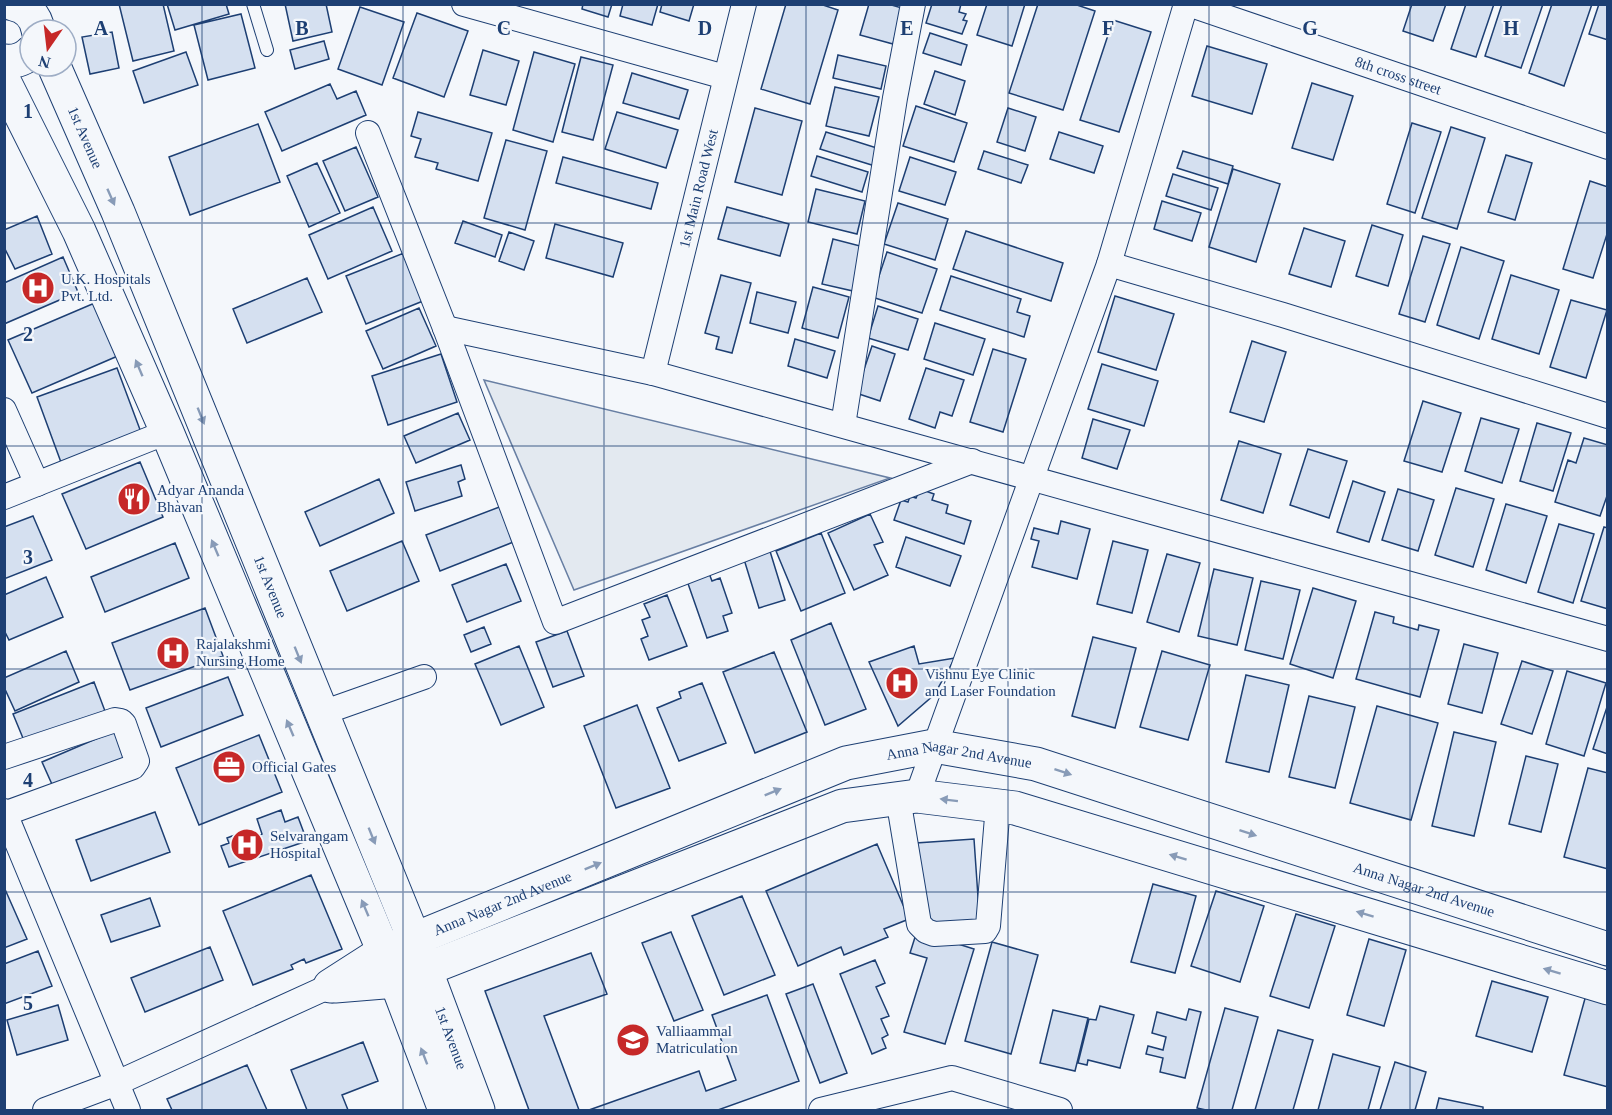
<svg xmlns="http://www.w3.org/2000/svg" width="1612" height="1115" viewBox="0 0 1612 1115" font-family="'Times New Roman',serif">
	<rect width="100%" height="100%" fill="#f4f7fb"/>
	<path fill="#e3e9f0" stroke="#687fa3" stroke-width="1.5" d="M484,380L890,478L574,590Z"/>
	<path fill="#d5e0f0" stroke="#1d3f73" stroke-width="1.5" d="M119,4H163L174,51L133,61Z
		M167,4H226L229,14L175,30Z
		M285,4H326L332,32L293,41Z
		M583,4H612L608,17L582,9Z
		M623,4H658L652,25L620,16Z
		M662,4H694L689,21L660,12Z
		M786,4H820L838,10L810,104L761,89Z
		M869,4H888L902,8L893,44L860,35Z
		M932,4H961L959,12L966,14L963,20L967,21L962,34L926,23Z
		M987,4H1025L1012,46L977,35Z
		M1038,4H1074L1095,11L1063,110L1009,93Z
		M1412,4H1446L1433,41L1403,31Z
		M1466,4H1494L1476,57L1451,49Z
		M1502,4H1543L1521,68L1485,56Z
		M1552,4H1592L1564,86L1529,73Z
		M1599,4H1608V40L1589,34Z
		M360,7L404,22L382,85L338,69Z
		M417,13L468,31L444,97L393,78Z
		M241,14L255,68L208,80L194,25Z
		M1113,20L1151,32L1119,132L1080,120Z
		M112,32L119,68L90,74L82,37Z
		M930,33L967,45L961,65L923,53Z
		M324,41L329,59L295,69L290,50Z
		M1207,46L1267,64L1252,114L1192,96Z
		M483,50L519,61L506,105L470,95Z
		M186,52L198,85L144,103L133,71Z
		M534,52L575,64L553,142L513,130Z
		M838,55L886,66L881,89L833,78Z
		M581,57L613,65L593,140L562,132Z
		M935,71L965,81L955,115L924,104Z
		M632,73L688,90L679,119L623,103Z
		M1312,83L1353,96L1333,160L1292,148Z
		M330,84L337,99L356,91L366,115L282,151L265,112Z
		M835,87L879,97L869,136L826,126Z
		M916,106L967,123L954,162L903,146Z
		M755,108L802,121L782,195L735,182Z
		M1008,108L1036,117L1025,151L997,142Z
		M418,112L492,133L478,181L436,169L438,163L415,157L421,139L411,136Z
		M617,112L678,130L666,168L605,149Z
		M1412,123L1441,132L1415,213L1387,204Z
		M258,124L280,182L190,215L169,157Z
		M1451,127L1485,138L1457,229L1422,218Z
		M826,132L880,149L875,166L820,149Z
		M1059,132L1103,146L1094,173L1050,159Z
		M506,140L547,151L525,230L484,218Z
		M356,147L378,197L345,211L323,161Z
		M984,151L1028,165L1021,183L978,169Z
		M1183,151L1233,166L1228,184L1177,168Z
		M1506,155L1532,163L1515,220L1488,212Z
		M817,156L868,172L862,192L811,176Z
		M563,157L658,183L651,209L556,183Z
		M910,157L956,172L945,205L899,191Z
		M317,163L340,213L309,227L287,176Z
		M1233,169L1280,184L1256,262L1209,247Z
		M1173,174L1218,188L1211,210L1166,196Z
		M1590,181L1608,187V231L1593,278L1563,269Z
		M816,189L865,201L857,234L808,222Z
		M1162,201L1201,213L1192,241L1154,229Z
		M898,203L948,219L935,260L884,244Z
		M373,207L392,251L328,279L309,235Z
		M727,207L789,224L780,256L718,239Z
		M37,216L52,254L15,269L4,247V230Z
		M463,221L502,235L495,257L455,243Z
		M555,224L623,243L613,277L546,258Z
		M1372,225L1403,235L1388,286L1356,276Z
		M1304,228L1345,241L1331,287L1289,274Z
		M966,231L1063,263L1051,301L953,269Z
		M509,232L534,241L524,270L499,261Z
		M1423,236L1450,244L1425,322L1399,314Z
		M833,239L864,247L853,291L822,284Z
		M1461,247L1504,261L1479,339L1437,325Z
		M887,252L937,269L922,313L872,297Z
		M404,253L423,301L366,324L346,276Z
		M63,257L78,292L4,324V283Z
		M721,275L751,283L732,353L716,349L719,337L705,333Z
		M1511,275L1559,290L1539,354L1492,339Z
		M951,276L1021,299L1017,312L1030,316L1024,337L940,310Z
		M307,278L322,312L247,343L233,309Z
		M813,287L849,297L838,338L802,328Z
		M757,292L796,302L788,333L750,323Z
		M1115,296L1174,314L1156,370L1098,352Z
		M1571,300L1607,310L1586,378L1550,367Z
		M97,302L120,355L32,393L8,340Z
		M878,306L918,319L908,350L868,338Z
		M419,308L436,346L383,369L366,331Z
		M935,323L985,339L973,375L924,359Z
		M795,339L835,351L827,378L788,366Z
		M1252,341L1286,352L1264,422L1230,412Z
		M872,346L895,354L880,401L856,393Z
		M993,349L1026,359L1003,432L970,422Z
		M441,354L457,402L388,425L372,376Z
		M1102,364L1158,381L1144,426L1088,409Z
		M117,368L142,435L62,465L37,397Z
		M926,368L964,380L952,416L940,412L935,428L909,419Z
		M1423,401L1461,413L1442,472L1404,461Z
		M458,413L470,440L416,463L404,436Z
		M1481,418L1519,429L1502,483L1465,471Z
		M1093,419L1130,430L1117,469L1082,458Z
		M1537,423L1571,433L1553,491L1520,481Z
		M1584,438L1608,445V493L1600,516L1555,502L1568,460L1576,463Z
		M1239,441L1281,454L1263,513L1221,500Z
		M1308,449L1347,461L1329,518L1290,505Z
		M140,462L163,517L86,549L62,494Z
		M461,465L465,479L458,482L462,496L415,511L406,482Z
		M379,479L394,513L320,546L305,512Z
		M1353,481L1385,492L1369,542L1337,532Z
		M1456,488L1494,499L1473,567L1435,555Z
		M920,489L934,494L932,500L948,505L946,513L971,521L964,544L894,520L901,500L908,502L910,496L916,498Z
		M1398,489L1434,500L1418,551L1382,540Z
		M1506,504L1547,516L1526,583L1486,570Z
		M502,506L516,541L440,571L426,535Z
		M870,514L883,542L874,545L888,575L854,590L828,533Z
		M33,516L52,560L4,579V527Z
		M1061,521L1090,529L1077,579L1032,567L1039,541L1031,539L1034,528L1058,534Z
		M1559,524L1594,534L1573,603L1538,592Z
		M1604,527L1608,528V609L1581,601Z
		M821,533L845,593L801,611L776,551Z
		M906,537L961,556L950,586L896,567Z
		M402,541L419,581L347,611L330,571Z
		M1113,541L1148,550L1132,613L1097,604Z
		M175,543L189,578L105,612L91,577Z
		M769,548L785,600L759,608L743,556Z
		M1167,554L1200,563L1179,632L1147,622Z
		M506,564L521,601L467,622L452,585Z
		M707,568L712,581L720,578L732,613L723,616L728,631L707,638L685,575Z
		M1214,569L1253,578L1237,645L1198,636Z
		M46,577L63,617L9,640L4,630V595Z
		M1261,581L1300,590L1283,659L1245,650Z
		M1313,588L1356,601L1333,678L1290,664Z
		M667,595L687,646L649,660L641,639L648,636L642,620L650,617L644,604Z
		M205,608L223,656L130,690L112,643Z
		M1375,612L1394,617L1393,623L1418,630L1419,625L1439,630L1420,697L1356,679Z
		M831,623L866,709L825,725L791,640Z
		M484,627L491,644L471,652L464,635Z
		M567,631L584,676L553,687L536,642Z
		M1093,637L1136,648L1115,728L1072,716Z
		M1464,644L1498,653L1482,713L1448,704Z
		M519,646L544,707L501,725L475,664Z
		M914,646L919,664L955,658L934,695L898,726L869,662Z
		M66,651L79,682L15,711L4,687V678Z
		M1162,651L1210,665L1188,740L1140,727Z
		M774,652L807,732L755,753L723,672Z
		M1522,661L1553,671L1532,734L1501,724Z
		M1567,671L1606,683L1584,756L1546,744Z
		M1246,675L1289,685L1269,772L1226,762Z
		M228,677L243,715L161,747L146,708Z
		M94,682L105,711L25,743L13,714Z
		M702,683L726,743L679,761L657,708L681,698L679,692Z
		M1309,696L1355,707L1335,788L1289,777Z
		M1608,704V754L1593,749Z
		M637,705L670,788L616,808L584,726Z
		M1377,706L1438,723L1411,820L1350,803Z
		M119,729L131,758L55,791L42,762Z
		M1454,732L1496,742L1474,836L1432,826Z
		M259,735L282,792L199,825L176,768Z
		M1526,756L1558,764L1541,832L1509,824Z
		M1588,768L1608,773V869L1564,857Z
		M281,810L285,822L298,817L307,841L229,867L221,846L229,843L227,838L240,833L243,841L262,834L257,819Z
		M155,812L170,852L91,881L76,840Z
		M974,839L980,926H924L916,843Z
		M877,844L909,919L884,929L888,937L844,955L841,947L798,966L766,891Z
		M311,875L342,949L306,963L304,959L291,965L293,969L253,985L223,911Z
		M1153,884L1196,896L1175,973L1131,962Z
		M4,887L27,939L4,948Z
		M1216,891L1264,906L1240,982L1191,966Z
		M742,896L775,975L724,995L692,916Z
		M150,898L160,926L111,942L101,915Z
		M1296,914L1335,926L1309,1008L1270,996Z
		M917,931L974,949L945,1044L904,1032L927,958L910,953Z
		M671,932L703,1010L674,1021L642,943Z
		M1369,939L1406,950L1384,1026L1347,1015Z
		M992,942L1038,955L1011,1054L965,1041Z
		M210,947L223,980L145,1012L131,978Z
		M38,951L52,986L4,1004V964Z
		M591,953L607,994L544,1016L579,1110H529L485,991Z
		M875,960L885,983L876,987L889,1016L881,1019L888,1035L882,1038L886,1048L872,1054L840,974Z
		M1492,981L1548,997L1532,1052L1476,1036Z
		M813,984L847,1073L820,1083L786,994Z
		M1589,984L1608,989V1087L1564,1075Z
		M767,995L799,1081L718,1110H589L699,1071L706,1091L736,1080L712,1015Z
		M58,1005L68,1040L17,1055L7,1020Z
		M1100,1006L1134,1015L1120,1068L1088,1060L1087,1065L1078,1063L1089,1019L1096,1020Z
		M1225,1008L1258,1017L1232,1110H1206L1197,1108Z
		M1189,1009L1201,1012L1185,1078L1160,1072L1163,1058L1146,1054L1148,1046L1163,1050L1166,1037L1152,1033L1157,1012L1186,1020Z
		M1053,1010L1088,1018L1075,1071L1040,1063Z
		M1278,1030L1313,1040L1293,1110H1255Z
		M363,1042L378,1081L342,1095L348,1110H307L291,1070Z
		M1333,1054L1380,1067L1368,1110H1318Z
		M1395,1062L1426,1072L1415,1110H1380Z
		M247,1065L267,1110H172L167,1099Z
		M1439,1098L1483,1107V1110H1436Z"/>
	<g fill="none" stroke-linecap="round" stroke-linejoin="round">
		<defs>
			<path id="lane" d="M253,4L267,50"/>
			<g id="street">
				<path d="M464,4L725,77"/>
				<path id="s1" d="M1188,4L1608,147"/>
				<path d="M368,133L445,328L555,622L972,461"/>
				<path d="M1109,264L1283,315L1608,416"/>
				<path d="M445,328L653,373L1608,639"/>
				<path id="s2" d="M653,373L744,4"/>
				<path d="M4,410L37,484"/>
				<path d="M843,425L895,98L913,4"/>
				<path d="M4,497L167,432"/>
				<path d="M322,713L424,677"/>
				<path d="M4,757L115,720L121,721L124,724L137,761L133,767L4,814"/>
				<path d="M917,796L1109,264L1186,4"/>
				<path d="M898,798L919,924L926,931L934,934L985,931L988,926L998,805"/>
				<path d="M4,811L128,1110"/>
				<path d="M45,1110L117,1083L330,986"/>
				<path d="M821,1110L952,1078L1060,1110"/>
			</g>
			<g id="secondary">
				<path d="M13,4C27,7 36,16 38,30"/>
				<path d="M4,61C14,62 23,60 30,53"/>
				<path id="s3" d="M54,66L118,212L414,939L478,1110"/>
				<path d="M4,81L79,231L167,432L396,981L445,1110"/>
				<path id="s4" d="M330,986L383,952L846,763L934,746L1036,764L1608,949"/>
				<path d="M335,986L396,981L842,806L917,796L1015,808L1608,988"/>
			</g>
		</defs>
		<use href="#lane" stroke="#1d3f73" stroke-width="14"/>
		<use href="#street" stroke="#1d3f73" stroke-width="26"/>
		<use href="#secondary" stroke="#1d3f73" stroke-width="35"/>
		<use href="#lane" stroke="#f4f7fb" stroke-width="12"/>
		<use href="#street" stroke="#f4f7fb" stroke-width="24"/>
		<use href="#secondary" stroke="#f4f7fb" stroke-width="33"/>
	</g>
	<defs><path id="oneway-solid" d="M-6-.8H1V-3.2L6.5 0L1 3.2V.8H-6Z" transform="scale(1.5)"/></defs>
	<g fill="#889bb7">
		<use href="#oneway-solid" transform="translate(111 197) rotate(66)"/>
		<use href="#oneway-solid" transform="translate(139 368) rotate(-113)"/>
		<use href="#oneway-solid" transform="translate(201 416) rotate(68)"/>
		<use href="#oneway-solid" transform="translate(215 548) rotate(-113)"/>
		<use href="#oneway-solid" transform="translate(298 655) rotate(68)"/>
		<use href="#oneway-solid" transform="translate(290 728) rotate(-113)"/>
		<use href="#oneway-solid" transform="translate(1063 772) rotate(18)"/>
		<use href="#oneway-solid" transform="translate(773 792) rotate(-22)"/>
		<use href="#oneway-solid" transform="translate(949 800) rotate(-173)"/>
		<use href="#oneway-solid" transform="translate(1248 833) rotate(18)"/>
		<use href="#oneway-solid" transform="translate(372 836) rotate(68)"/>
		<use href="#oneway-solid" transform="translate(1178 857) rotate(-163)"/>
		<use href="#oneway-solid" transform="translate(593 866) rotate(-22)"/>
		<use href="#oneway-solid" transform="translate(365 908) rotate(-113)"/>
		<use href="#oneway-solid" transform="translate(1365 914) rotate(-163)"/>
		<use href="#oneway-solid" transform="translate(1552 971) rotate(-163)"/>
		<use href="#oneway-solid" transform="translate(424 1056) rotate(-111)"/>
	</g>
	<path fill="none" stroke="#1d3f73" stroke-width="1.5" stroke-opacity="0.55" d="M202,4V1110M403,4V1110M604,4V1110M806,4V1110M1008,4V1110M1209,4V1110M1410,4V1110M4,223H1608M4,446H1608M4,669H1608M4,892H1608"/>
	<defs>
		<symbol id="hospital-disc" viewBox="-11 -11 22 22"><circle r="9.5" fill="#c62828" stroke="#f4f7fb"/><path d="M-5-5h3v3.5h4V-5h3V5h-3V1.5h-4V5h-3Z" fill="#fff"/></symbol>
		<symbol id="restaurant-disc" viewBox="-11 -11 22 22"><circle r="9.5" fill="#c62828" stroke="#f4f7fb"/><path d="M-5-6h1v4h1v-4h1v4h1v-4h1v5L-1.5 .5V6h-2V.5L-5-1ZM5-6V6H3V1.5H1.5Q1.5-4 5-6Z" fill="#fff"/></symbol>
		<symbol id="office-disc" viewBox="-11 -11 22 22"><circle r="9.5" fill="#c62828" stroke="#f4f7fb"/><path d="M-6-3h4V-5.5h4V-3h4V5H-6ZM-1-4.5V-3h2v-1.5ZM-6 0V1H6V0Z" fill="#fff"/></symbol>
		<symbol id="school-disc" viewBox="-11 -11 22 22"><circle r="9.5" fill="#c62828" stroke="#f4f7fb"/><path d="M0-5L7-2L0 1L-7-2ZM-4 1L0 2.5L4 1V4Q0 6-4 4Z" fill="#fff"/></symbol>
	</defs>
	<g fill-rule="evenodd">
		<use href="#hospital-disc" x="19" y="269" width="38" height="38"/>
		<use href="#restaurant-disc" x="115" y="480" width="38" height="38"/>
		<use href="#hospital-disc" x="154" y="634" width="38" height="38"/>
		<use href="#hospital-disc" x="883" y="664" width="38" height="38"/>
		<use href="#office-disc" x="210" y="748" width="38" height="38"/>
		<use href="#hospital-disc" x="228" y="826" width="38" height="38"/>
		<use href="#school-disc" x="614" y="1021" width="38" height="38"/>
	</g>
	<g text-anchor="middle" stroke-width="4.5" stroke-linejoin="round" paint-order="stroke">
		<g font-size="15" fill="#1d3f73" stroke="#f4f7fb">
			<text dy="5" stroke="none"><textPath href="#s1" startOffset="222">8th cross street</textPath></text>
			<text dy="5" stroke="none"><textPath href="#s3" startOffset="78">1st Avenue</textPath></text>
			<text dy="5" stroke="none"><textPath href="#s2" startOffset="190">1st Main Road West</textPath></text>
			<text dy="5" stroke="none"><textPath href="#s3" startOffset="564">1st Avenue</textPath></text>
			<text dy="5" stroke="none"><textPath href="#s4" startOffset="678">Anna Nagar 2nd Avenue</textPath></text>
			<text dy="5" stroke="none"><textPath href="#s4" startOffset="1164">Anna Nagar 2nd Avenue</textPath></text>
			<text dy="5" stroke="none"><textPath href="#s4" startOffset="192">Anna Nagar 2nd Avenue</textPath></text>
			<text dy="5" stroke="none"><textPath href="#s3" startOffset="1050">1st Avenue</textPath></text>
		</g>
		<g font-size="15" fill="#1d3f73" stroke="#f4f7fb" text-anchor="start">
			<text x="61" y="284">U.K. Hospitals<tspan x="61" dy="17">Pvt. Ltd.</tspan></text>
			<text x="157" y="495">Adyar Ananda<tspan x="157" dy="17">Bhavan</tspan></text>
			<text x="196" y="649">Rajalakshmi<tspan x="196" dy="17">Nursing Home</tspan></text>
			<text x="925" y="679">Vishnu Eye Clinic<tspan x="925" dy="17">and Laser Foundation</tspan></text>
			<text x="252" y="772">Official Gates</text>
			<text x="270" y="841">Selvarangam<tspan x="270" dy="17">Hospital</tspan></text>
			<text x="656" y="1036">Valliaammal<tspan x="656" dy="17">Matriculation</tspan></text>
		</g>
	</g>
	<g font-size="20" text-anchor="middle" font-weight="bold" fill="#1d3f73" stroke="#f4f7fb" stroke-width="4.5" stroke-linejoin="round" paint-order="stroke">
		<text x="101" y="35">A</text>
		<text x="302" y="35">B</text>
		<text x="504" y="35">C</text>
		<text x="705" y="35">D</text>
		<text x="907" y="35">E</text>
		<text x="1108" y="35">F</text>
		<text x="1310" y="35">G</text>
		<text x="1511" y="35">H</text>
		<text x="28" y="118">1</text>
		<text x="28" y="341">2</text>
		<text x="28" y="564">3</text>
		<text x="28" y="787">4</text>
		<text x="28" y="1010">5</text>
	</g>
	<rect width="1612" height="1115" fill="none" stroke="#1d3f73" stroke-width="12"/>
	<g transform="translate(48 48) rotate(194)"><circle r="28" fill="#f4f7fb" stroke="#9eadc5" stroke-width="1.5"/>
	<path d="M0-4.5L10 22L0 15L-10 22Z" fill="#c62828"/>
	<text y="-9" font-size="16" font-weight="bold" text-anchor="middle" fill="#1d3f73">N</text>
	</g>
</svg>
